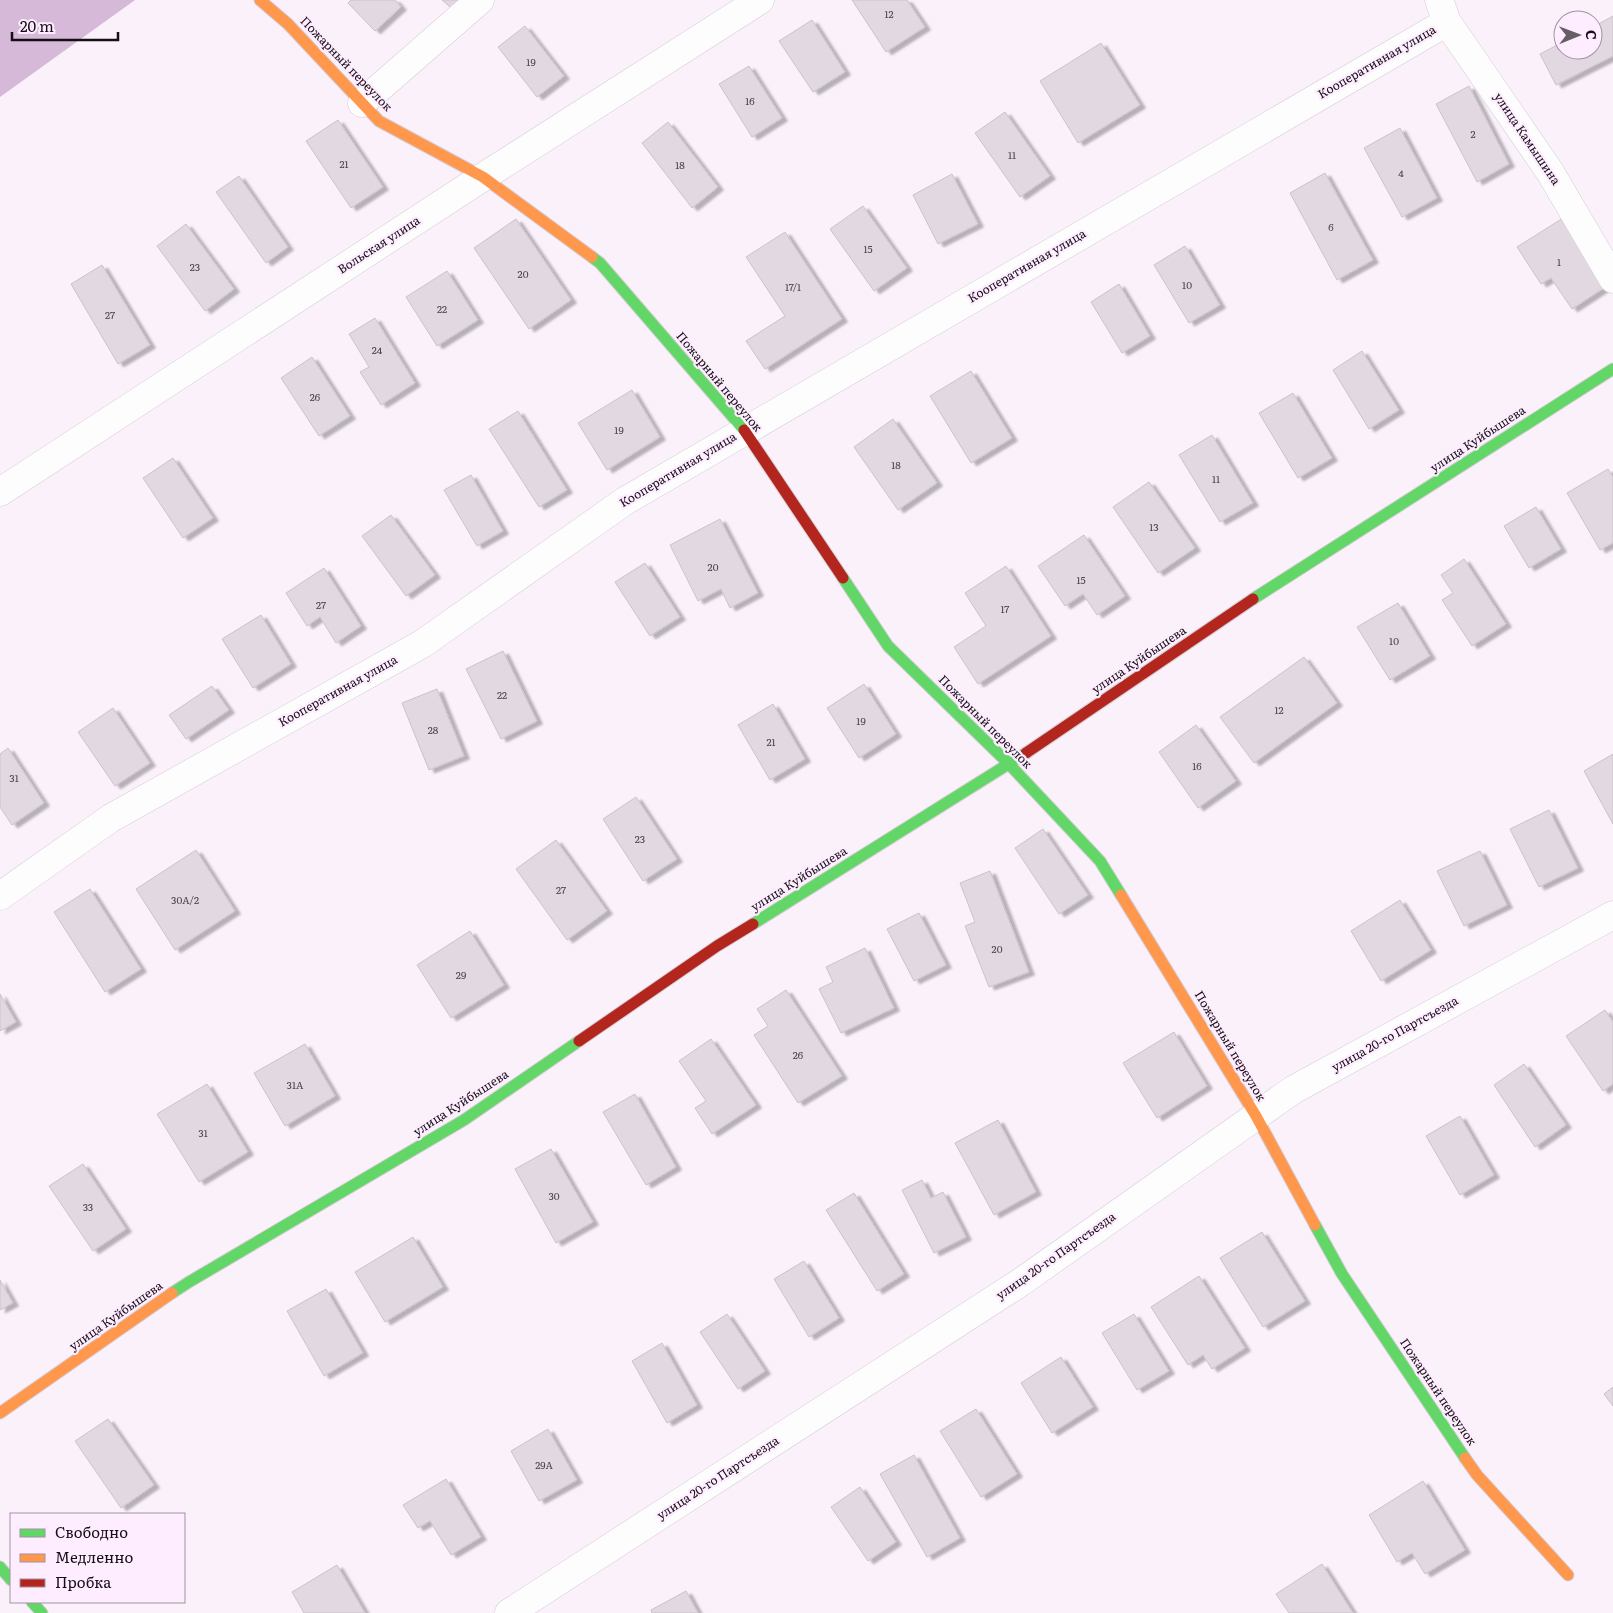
<svg xmlns="http://www.w3.org/2000/svg" width="1613" height="1613" viewBox="0 0 1613 1613" font-family="Literata,serif">
	<defs>
		<filter id="shadow"><feDropShadow dx="5.5" dy="3" stdDeviation="1" flood-color="#0004"/></filter>
	</defs>
	<rect width="100%" height="100%" fill="#faf1fa"/>
	<path fill="#d6b8d8" d="M0,0H135L0,97Z"/>
	<path fill="#e1d8e1" stroke="#cbc2cb" filter="url(#shadow)" d="M351,0H395L401,7L375,31L348,3Z
		M442,0H465L455,11Z
		M852,0H907L925,27L886,52Z
		M1613,16V56L1556,85L1540,54L1563,42V50H1593V27Z
		M812,20L845,72L813,92L779,41Z
		M525,26L564,76L537,97L498,47Z
		M1101,43L1140,105L1078,143L1040,81Z
		M749,66L782,118L752,137L719,84Z
		M1469,86L1509,164L1477,182L1436,104Z
		M1005,112L1050,176L1020,197L975,133Z
		M338,120L383,187L351,208L306,141Z
		M668,122L718,187L692,208L642,143Z
		M1400,128L1437,198L1402,217L1364,148Z
		M1325,173L1373,260L1337,280L1290,193Z
		M952,174L978,224L938,244L913,195Z
		M239,176L288,247L266,263L216,192Z
		M863,206L907,268L874,291L830,229Z
		M1563,218L1607,286L1572,309L1551,278L1541,284L1517,247Z
		M516,219L571,300L529,329L474,248Z
		M186,224L234,289L205,311L157,246Z
		M785,232L842,319L765,369L746,341L785,316L746,257Z
		M1185,246L1220,305L1189,323L1154,265Z
		M102,265L150,345L118,364L71,284Z
		M447,271L478,320L437,346L406,297Z
		M1119,284L1150,336L1122,353L1091,302Z
		M375,318L415,383L381,405L360,372L369,367L349,334Z
		M1362,351L1399,410L1369,429L1333,370Z
		M312,357L350,416L319,436L281,378Z
		M971,371L1012,438L971,463L930,396Z
		M632,390L660,437L607,470L578,423Z
		M1293,393L1332,458L1298,478L1259,413Z
		M518,411L567,490L539,507L489,429Z
		M893,419L937,483L898,510L854,447Z
		M1212,435L1253,503L1220,522L1179,455Z
		M173,458L213,518L183,538L143,478Z
		M1608,469L1613,477V543L1600,550L1567,493Z
		M471,475L503,531L477,546L444,490Z
		M1149,482L1195,548L1158,573L1113,507Z
		M1536,507L1561,549L1529,568L1504,526Z
		M391,515L435,575L406,596L362,536Z
		M720,519L758,593L730,608L721,589L698,601L670,545Z
		M1084,535L1125,596L1097,615L1083,594L1065,606L1038,566Z
		M1464,559L1506,624L1472,646L1442,600L1453,593L1441,575Z
		M645,563L680,617L650,636L615,582Z
		M1006,566L1051,636L978,684L954,647L986,626L965,593Z
		M324,568L361,626L336,643L320,617L307,626L286,593Z
		M1398,603L1430,656L1390,680L1357,627Z
		M261,615L291,664L253,688L222,639Z
		M503,651L537,721L501,739L466,669Z
		M1304,657L1337,703L1254,763L1220,717Z
		M864,684L896,734L859,758L827,708Z
		M212,686L229,710L186,739L169,715Z
		M437,689L464,756L429,770L402,703Z
		M773,704L805,759L770,780L738,725Z
		M113,708L150,763L115,786L78,732Z
		M1196,725L1236,781L1198,808L1159,752Z
		M8,748L44,803L12,825L0,807V754Z
		M1613,754V824L1584,771Z
		M636,797L677,859L643,881L603,819Z
		M1549,810L1578,868L1539,887L1510,829Z
		M1043,829L1088,895L1059,914L1015,848Z
		M556,840L607,911L567,940L516,869Z
		M196,850L235,911L175,950L136,889Z
		M1480,851L1507,905L1464,926L1437,871Z
		M990,871L1029,972L989,987L965,926L975,922L960,883Z
		M90,889L141,969L105,992L54,912Z
		M1400,900L1431,950L1381,981L1351,931Z
		M919,913L946,965L914,981L887,929Z
		M470,931L504,985L451,1018L417,965Z
		M865,948L894,1008L841,1033L819,989L833,982L826,967Z
		M786,990L842,1076L798,1103L754,1035L768,1026L757,1009Z
		M0,994L16,1022L0,1031Z
		M1605,1010L1613,1022V1084L1603,1091L1566,1036Z
		M1174,1032L1207,1086L1157,1118L1123,1063Z
		M711,1039L756,1105L712,1134L695,1108L706,1101L679,1061Z
		M305,1044L335,1096L285,1126L254,1073Z
		M1524,1064L1566,1125L1535,1147L1494,1085Z
		M207,1084L248,1152L199,1182L157,1114Z
		M635,1094L676,1167L646,1185L603,1112Z
		M1460,1116L1494,1175L1460,1195L1426,1136Z
		M998,1120L1036,1192L994,1215L955,1143Z
		M551,1149L593,1222L556,1243L515,1169Z
		M83,1164L126,1229L93,1251L49,1186Z
		M922,1180L931,1198L943,1192L966,1237L934,1253L902,1190Z
		M854,1193L904,1274L877,1291L826,1210Z
		M1262,1232L1305,1301L1263,1327L1220,1258Z
		M413,1237L443,1287L385,1322L355,1272Z
		M804,1261L839,1318L809,1337L774,1279Z
		M1199,1276L1245,1348L1212,1369L1203,1355L1188,1365L1151,1307Z
		M0,1280L13,1303L0,1310Z
		M326,1289L363,1353L324,1376L287,1311Z
		M727,1314L765,1371L738,1389L700,1332Z
		M1134,1314L1169,1371L1137,1390L1102,1333Z
		M662,1343L697,1405L667,1423L632,1361Z
		M1061,1357L1093,1407L1052,1433L1021,1383Z
		M1613,1387V1406L1604,1394Z
		M976,1409L1017,1474L981,1497L940,1431Z
		M108,1419L154,1485L121,1508L75,1441Z
		M548,1429L577,1480L539,1501L511,1451Z
		M914,1455L960,1538L927,1557L880,1474Z
		M446,1479L481,1537L451,1555L430,1521L418,1528L403,1505Z
		M1423,1481L1465,1550L1425,1574L1412,1553L1397,1562L1369,1515Z
		M860,1487L896,1542L868,1561L831,1507Z
		M1322,1564L1353,1613H1289L1276,1594Z
		M337,1565L365,1613H304L292,1592Z
		M686,1591L698,1613H652L651,1610Z"/>
	<g fill="none" stroke-linecap="round" stroke-linejoin="round">
		<defs>
			<path id="street" d="M1439,0L1447,22L1550,172L1613,279
				M362,103L480,0
				M0,492L483,177L760,0
				M0,896L111,818L422,644L625,501L1447,22
				M509,1613L1021,1282L1293,1090L1613,915"/>
			<path id="fast" d="M592,257L600,263L744,430
				M843,578L888,646L1009,764L1100,861L1121,895
				M1253,599L1613,369
				M753,924L1026,753
				M1315,1225L1342,1274L1465,1458
				M172,1293L189,1282L464,1120L579,1041
				M0,1567L11,1580
				M32,1602L42,1613"/>
			<path id="slow" d="M260,0L288,24L379,121L483,177L592,257
				M1121,895L1256,1116L1315,1225
				M0,1413L172,1293
				M1465,1458L1477,1475L1568,1575"/>
			<path id="jam" d="M744,430L843,578
				M1026,753L1253,599
				M579,1041L717,946L753,924"/>
		</defs>
		<use href="#street" stroke="#d6cdd6" stroke-width="29"/>
		<use href="#fast" stroke="#d6cdd6" stroke-width="13"/>
		<use href="#slow" stroke="#d6cdd6" stroke-width="13"/>
		<use href="#jam" stroke="#d6cdd6" stroke-width="13"/>
		<use href="#street" stroke="#fefdfe" stroke-width="28"/>
		<use href="#fast" stroke="#63d668" stroke-width="11"/>
		<use href="#slow" stroke="#ff974d" stroke-width="11"/>
		<use href="#jam" stroke="#b3261e" stroke-width="11"/>
	</g>
	<g text-anchor="middle" stroke-width="4.5" stroke-linejoin="round" paint-order="stroke">
		<g font-size="10" fill="#4a414a">
			<text x="889" y="18">12</text>
			<text x="531" y="66">19</text>
			<text x="750" y="105">16</text>
			<text x="1473" y="138">2</text>
			<text x="1012" y="159">11</text>
			<text x="344" y="168">21</text>
			<text x="680" y="169">18</text>
			<text x="1401" y="177">4</text>
			<text x="1331" y="231">6</text>
			<text x="868" y="253">15</text>
			<text x="1559" y="266">1</text>
			<text x="195" y="271">23</text>
			<text x="523" y="278">20</text>
			<text x="1187" y="289">10</text>
			<text x="793" y="291">17/1</text>
			<text x="442" y="313">22</text>
			<text x="110" y="319">27</text>
			<text x="377" y="354">24</text>
			<text x="315" y="401">26</text>
			<text x="619" y="434">19</text>
			<text x="896" y="469">18</text>
			<text x="1216" y="483">11</text>
			<text x="1154" y="531">13</text>
			<text x="713" y="571">20</text>
			<text x="1081" y="584">15</text>
			<text x="321" y="609">27</text>
			<text x="1005" y="613">17</text>
			<text x="1394" y="645">10</text>
			<text x="502" y="699">22</text>
			<text x="1279" y="714">12</text>
			<text x="861" y="725">19</text>
			<text x="433" y="734">28</text>
			<text x="771" y="746">21</text>
			<text x="1197" y="770">16</text>
			<text x="14" y="782">31</text>
			<text x="640" y="843">23</text>
			<text x="561" y="894">27</text>
			<text x="185" y="904">30А/2</text>
			<text x="997" y="953">20</text>
			<text x="461" y="979">29</text>
			<text x="798" y="1059">26</text>
			<text x="295" y="1089">31А</text>
			<text x="203" y="1137">31</text>
			<text x="554" y="1200">30</text>
			<text x="88" y="1211">33</text>
			<text x="544" y="1469">29А</text>
		</g>
		<g font-size="12" fill="#160d16" stroke="#fdedfe">
			<text transform="translate(1377 62) rotate(-30)" y="4">Кооперативная улица</text>
			<text transform="translate(346 64) rotate(46)" y="4">Пожарный переулок</text>
			<text transform="translate(1527 139) rotate(56)" y="4">улица Камышина</text>
			<text transform="translate(379 245) rotate(-33)" y="4">Вольская улица</text>
			<text transform="translate(1027 266) rotate(-30)" y="4">Кооперативная улица</text>
			<text transform="translate(719 382) rotate(50)" y="4">Пожарный переулок</text>
			<text transform="translate(1478 439) rotate(-33)" y="4">улица Куйбышева</text>
			<text transform="translate(678 470) rotate(-31)" y="4">Кооперативная улица</text>
			<text transform="translate(1139 660) rotate(-34)" y="4">улица Куйбышева</text>
			<text transform="translate(338 691) rotate(-29)" y="4">Кооперативная улица</text>
			<text transform="translate(985 722) rotate(45)" y="4">Пожарный переулок</text>
			<text transform="translate(799 879) rotate(-32)" y="4">улица Куйбышева</text>
			<text transform="translate(1395 1034) rotate(-29)" y="4">улица 20-го Партсъезда</text>
			<text transform="translate(1230 1046) rotate(59)" y="4">Пожарный переулок</text>
			<text transform="translate(461 1103) rotate(-33)" y="4">улица Куйбышева</text>
			<text transform="translate(1056 1256) rotate(-35)" y="4">улица 20-го Партсъезда</text>
			<text transform="translate(116 1316) rotate(-35)" y="4">улица Куйбышева</text>
			<text transform="translate(1438 1392) rotate(56)" y="4">Пожарный переулок</text>
			<text transform="translate(718 1478) rotate(-33)" y="4">улица 20-го Партсъезда</text>
		</g>
	</g>
	<rect x="10" y="1513" width="175" height="90" fill="#fdedfe" stroke="#a193a1"/>
	<rect x="20" y="1529" width="25" height="8" fill="#63d668" stroke="#a193a1"/>
	<text x="55" y="1538" font-size="15" fill="#160d16">Свободно</text>
	<rect x="20" y="1554" width="25" height="8" fill="#ff974d" stroke="#a193a1"/>
	<text x="55" y="1563" font-size="15" fill="#160d16">Медленно</text>
	<rect x="20" y="1579" width="25" height="8" fill="#b3261e" stroke="#a193a1"/>
	<text x="55" y="1588" font-size="15" fill="#160d16">Пробка</text>
	<g transform="translate(1578 35) rotate(89)"><circle r="24" fill="#fdedfe" stroke="#a193a1"/>
	<path d="M0-4L9 19L0 12L-9 19Z" fill="#665d66"/>
	<text y="-8" font-size="14" font-weight="bold" text-anchor="middle" fill="#160d16">С</text>
	</g>
	<path d="M12 32v8h106v-8" fill="none" stroke="#160d16" stroke-width="2.5"/>
	<text x="20" y="32" font-size="15" fill="#160d16" stroke="#fdedfe" stroke-width="4" paint-order="stroke">20 m</text>
</svg>
